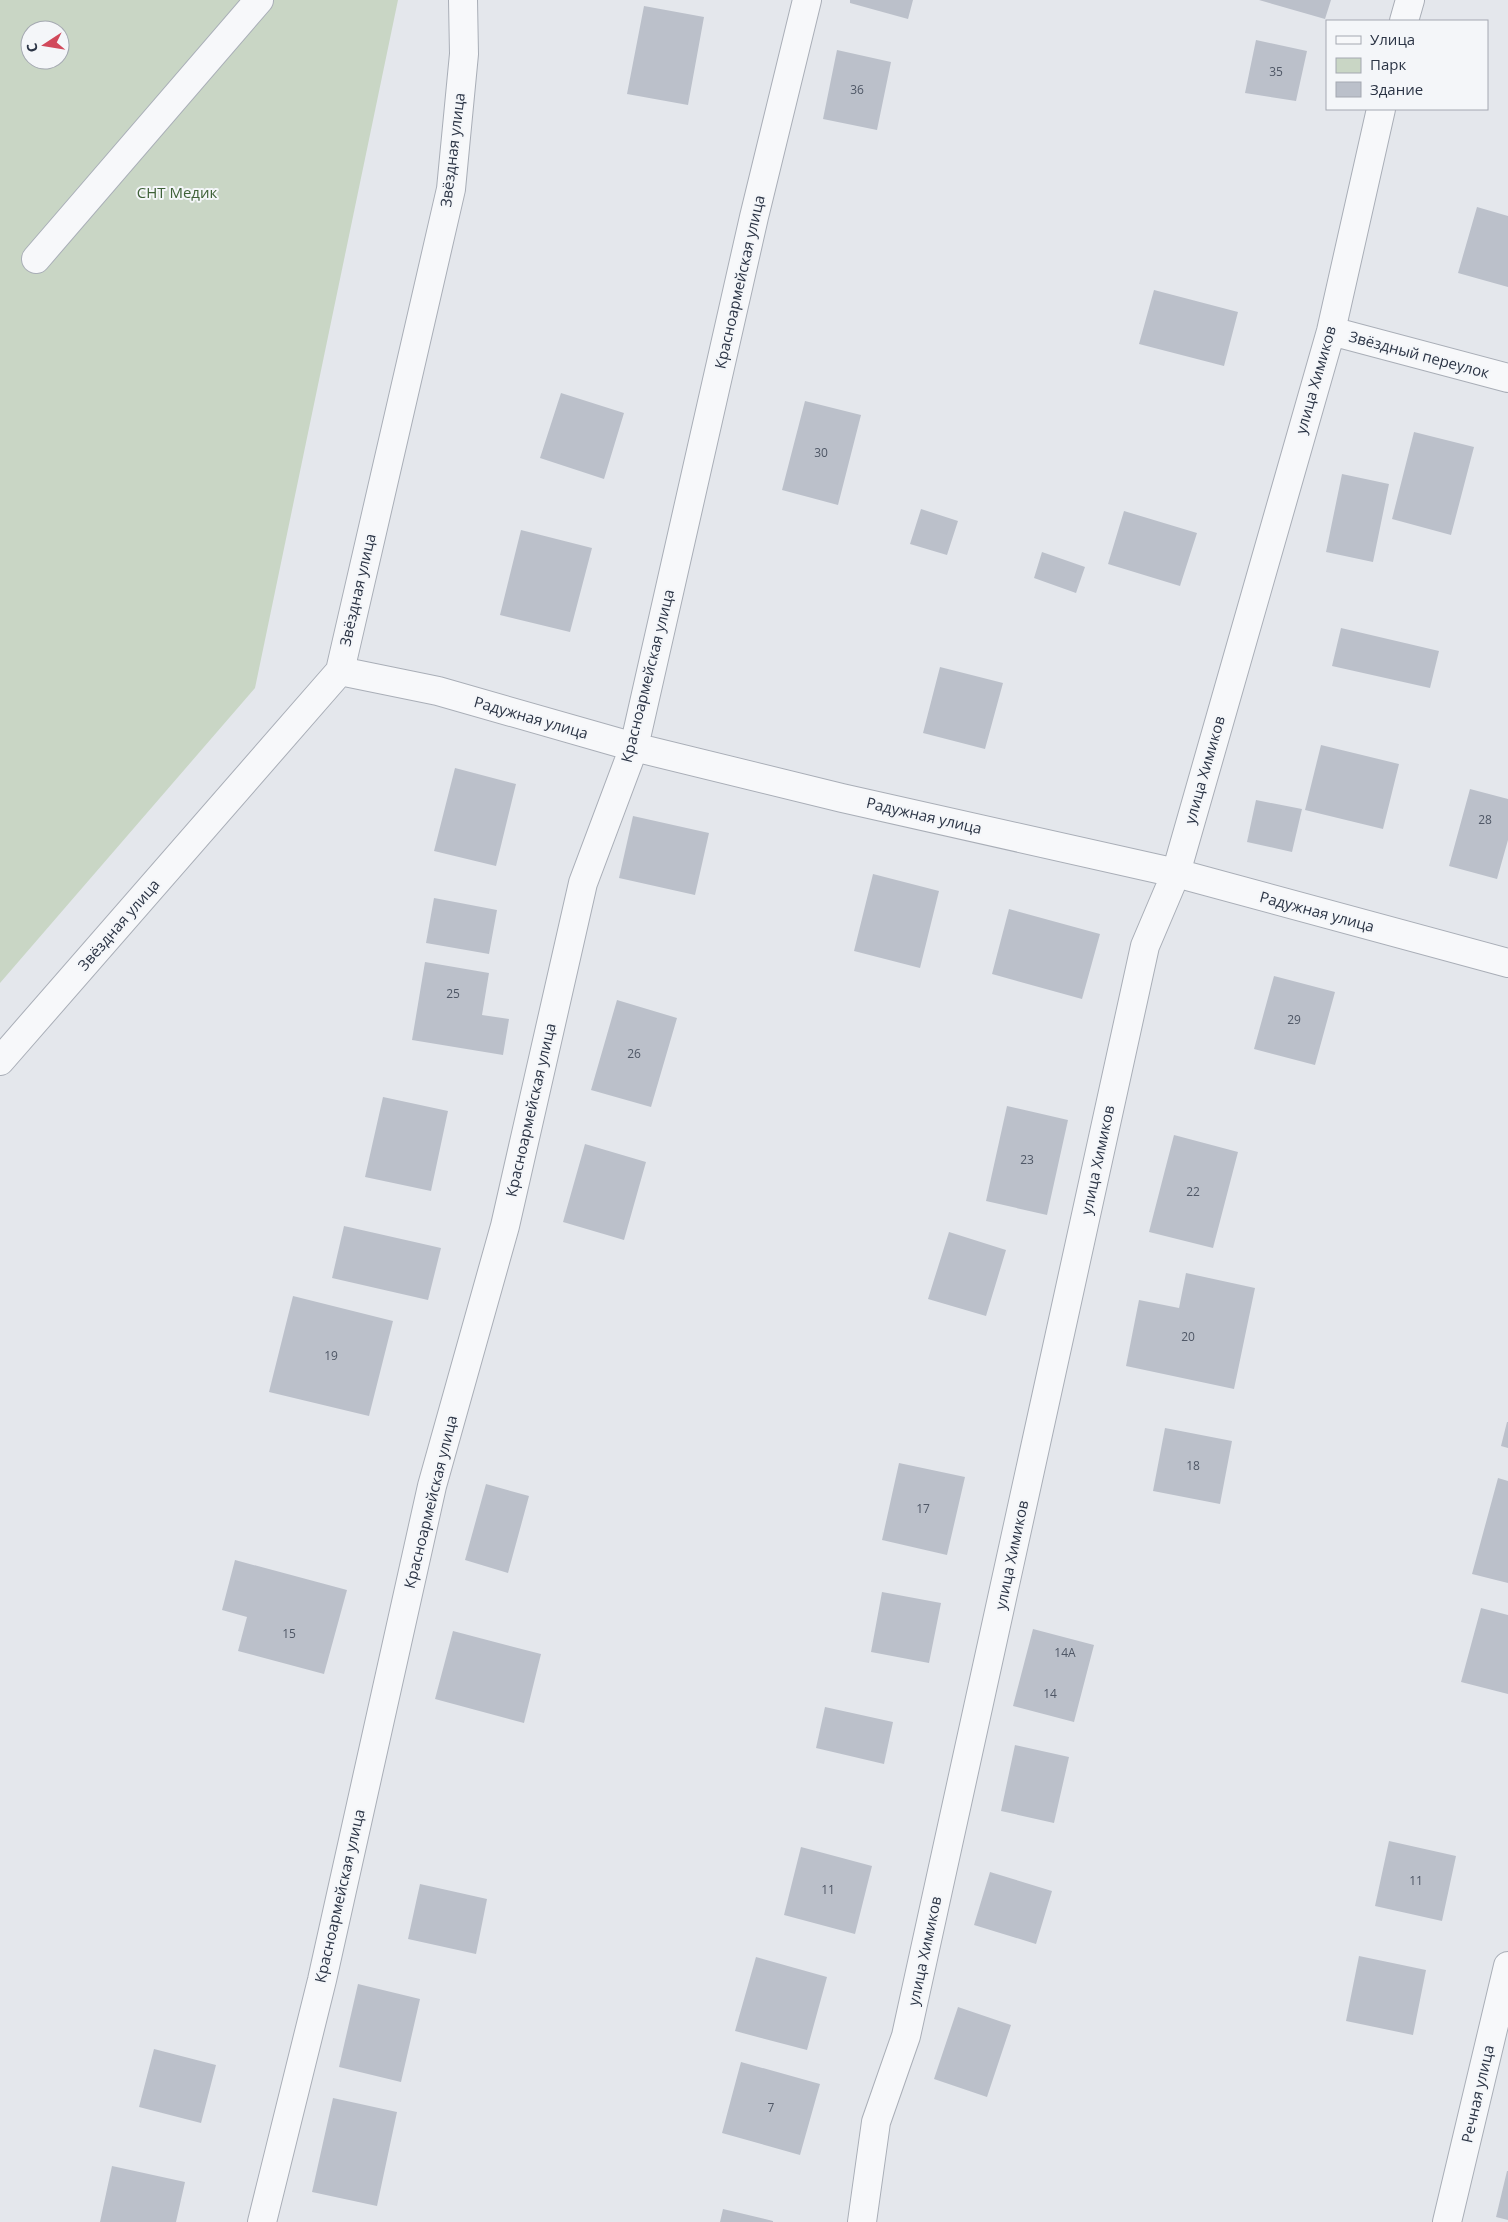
<svg xmlns="http://www.w3.org/2000/svg" width="1508" height="2222" viewBox="0 0 1508 2222" font-family="'Open Sans',sans-serif">
	<rect width="100%" height="100%" fill="#e4e7ec"/>
	<path fill="#c9d6c5" fill-rule="evenodd" d="M0,0H398L255,688L0,983ZM30,30H60V60H30Z"/>
	<path fill="#bbc0ca" d="M850,0H913L908,19L850,3Z
		M1259,0H1331L1325,19Z
		M644,6L704,17L688,105L627,94Z
		M1256,40L1307,51L1296,101L1245,93Z
		M837,50L891,62L877,130L823,119Z
		M1477,207L1508,216V287L1458,273Z
		M1154,290L1238,312L1224,366L1139,344Z
		M561,393L624,413L604,479L540,458Z
		M805,401L861,415L838,505L782,490Z
		M1414,432L1474,447L1451,535L1392,519Z
		M1342,474L1389,484L1373,562L1326,552Z
		M921,509L958,521L947,555L910,544Z
		M1124,511L1197,533L1180,586L1108,564Z
		M521,530L592,548L570,632L500,615Z
		M1042,552L1085,567L1076,593L1034,578Z
		M1341,628L1439,651L1430,688L1332,666Z
		M940,667L1003,683L985,749L923,733Z
		M1321,745L1399,764L1383,829L1305,810Z
		M455,768L516,784L496,866L434,851Z
		M1470,789L1508,799V840L1497,879L1449,866Z
		M1256,800L1302,809L1292,852L1247,842Z
		M633,816L709,833L695,895L619,878Z
		M873,874L939,891L920,968L854,951Z
		M434,898L497,910L489,954L426,943Z
		M1009,909L1100,934L1082,999L992,974Z
		M425,962L489,973L482,1015L509,1019L503,1055L412,1040Z
		M1274,976L1335,992L1315,1065L1254,1049Z
		M617,1000L677,1018L651,1107L591,1090Z
		M383,1097L448,1111L431,1191L365,1177Z
		M1007,1106L1068,1120L1047,1215L986,1201Z
		M1174,1135L1238,1152L1213,1248L1149,1232Z
		M585,1144L646,1162L624,1240L563,1222Z
		M344,1226L441,1248L428,1300L332,1278Z
		M949,1232L1006,1250L986,1316L928,1299Z
		M1186,1273L1255,1288L1234,1389L1126,1366L1139,1300L1179,1308Z
		M293,1296L393,1321L369,1416L269,1392Z
		M1507,1422H1508V1448L1501,1446Z
		M1165,1428L1232,1441L1220,1504L1153,1491Z
		M899,1463L965,1477L947,1555L882,1540Z
		M1498,1478L1508,1481V1583L1472,1574Z
		M486,1484L529,1496L508,1573L465,1560Z
		M235,1560L347,1590L324,1674L238,1651L247,1617L222,1610Z
		M882,1592L941,1603L929,1663L871,1652Z
		M1481,1608L1508,1615V1694L1461,1682Z
		M1033,1629L1094,1645L1074,1722L1013,1706Z
		M453,1631L541,1654L524,1723L435,1699Z
		M825,1707L893,1722L884,1764L816,1748Z
		M1015,1745L1069,1757L1054,1823L1001,1811Z
		M1389,1841L1456,1856L1442,1921L1375,1906Z
		M801,1847L872,1866L855,1934L784,1915Z
		M990,1872L1052,1891L1036,1944L974,1925Z
		M420,1884L487,1899L476,1954L408,1939Z
		M1359,1956L1426,1970L1413,2035L1346,2021Z
		M756,1957L827,1977L807,2050L735,2031Z
		M358,1984L420,1999L401,2082L339,2067Z
		M958,2007L1011,2025L987,2097L934,2079Z
		M154,2049L216,2065L201,2123L139,2107Z
		M741,2062L820,2084L800,2155L722,2133Z
		M333,2098L397,2112L377,2206L312,2192Z
		M112,2166L185,2182L176,2222H100Z
		M1507,2171H1508V2220L1496,2217Z
		M723,2209L773,2221V2222H720Z"/>
	<g fill="none" stroke-linecap="round" stroke-linejoin="round">
		<defs>
			<path id="minor" d="M1404,21L1410,0
				M36,259L259,0
				M1331,331L1508,378
				M340,671L438,691L634,747L842,798L1176,873L1508,963
				M0,1061L340,671L451,189L464,54L463,0
				M262,2222L322,1980L432,1486L505,1226L583,883L634,747L754,217L807,0
				M862,2222L876,2122L906,2036L1145,946L1176,873L1331,331L1381,109
				M1447,2222L1508,1966"/>
		</defs>
		<use href="#minor" stroke="#a9aeb7" stroke-width="30"/>
		<use href="#minor" stroke="#f7f8fa" stroke-width="28"/>
	</g>
	<g text-anchor="middle" stroke-width="4" stroke-linejoin="round" paint-order="stroke">
		<g font-size="12" fill="#4f5766">
			<text x="1276" y="76">35</text>
			<text x="857" y="94">36</text>
			<text x="821" y="457">30</text>
			<text x="1485" y="824">28</text>
			<text x="453" y="998">25</text>
			<text x="1294" y="1024">29</text>
			<text x="634" y="1058">26</text>
			<text x="1027" y="1164">23</text>
			<text x="1193" y="1196">22</text>
			<text x="1188" y="1341">20</text>
			<text x="331" y="1360">19</text>
			<text x="1193" y="1470">18</text>
			<text x="923" y="1513">17</text>
			<text x="289" y="1638">15</text>
			<text x="1065" y="1657">14А</text>
			<text x="1050" y="1698">14</text>
			<text x="1416" y="1885">11</text>
			<text x="828" y="1894">11</text>
			<text x="771" y="2112">7</text>
		</g>
		<g font-size="15" fill="#2b3445" stroke="#f4f6f9">
			<text transform="translate(453 150) rotate(-83)" y="5">Звёздная улица</text>
			<text transform="translate(740 282) rotate(-77)" y="5">Красноармейская улица</text>
			<text transform="translate(1419 355) rotate(15)" y="5">Звёздный переулок</text>
			<text transform="translate(1316 380) rotate(-74)" y="5">улица Химиков</text>
			<text transform="translate(358 590) rotate(-77)" y="5">Звёздная улица</text>
			<text transform="translate(648 676) rotate(-76)" y="5">Красноармейская улица</text>
			<text transform="translate(531 718) rotate(16)" y="5">Радужная улица</text>
			<text transform="translate(1205 770) rotate(-74)" y="5">улица Химиков</text>
			<text transform="translate(924 816) rotate(13)" y="5">Радужная улица</text>
			<text transform="translate(1317 912) rotate(15)" y="5">Радужная улица</text>
			<text transform="translate(119 925) rotate(-49)" y="5">Звёздная улица</text>
			<text transform="translate(531 1110) rotate(-77)" y="5">Красноармейская улица</text>
			<text transform="translate(1098 1160) rotate(-78)" y="5">улица Химиков</text>
			<text transform="translate(431 1502) rotate(-76)" y="5">Красноармейская улица</text>
			<text transform="translate(1012 1555) rotate(-78)" y="5">улица Химиков</text>
			<text transform="translate(340 1896) rotate(-77)" y="5">Красноармейская улица</text>
			<text transform="translate(925 1951) rotate(-78)" y="5">улица Химиков</text>
			<text transform="translate(1478 2094) rotate(-77)" y="5">Речная улица</text>
		</g>
		<g font-size="15" fill="#3f6138" stroke="#f4f6f9">
			<text x="177" y="198">СНТ Медик</text>
		</g>
	</g>
	<rect x="1326" y="20" width="162" height="90" fill="#f4f6f9" stroke="#a4a8b1"/>
	<rect x="1336" y="36" width="25" height="8" fill="#f7f8fa" stroke="#a4a8b1"/>
	<text x="1370" y="45" font-size="15" fill="#2b3445">Улица</text>
	<rect x="1336" y="58" width="25" height="15" fill="#c9d6c5" stroke="#a4a8b1"/>
	<text x="1370" y="70" font-size="15" fill="#2b3445">Парк</text>
	<rect x="1336" y="82" width="25" height="15" fill="#bbc0ca" stroke="#a4a8b1"/>
	<text x="1370" y="95" font-size="15" fill="#2b3445">Здание</text>
	<g transform="translate(45 45) rotate(258)"><circle r="24" fill="#f4f6f9" stroke="#a4a8b1"/>
	<path d="M0-4L9 19L0 12L-9 19Z" fill="#d1495b"/>
	<text y="-8" font-size="14" font-weight="bold" text-anchor="middle" fill="#2b3445">С</text>
	</g>
</svg>
